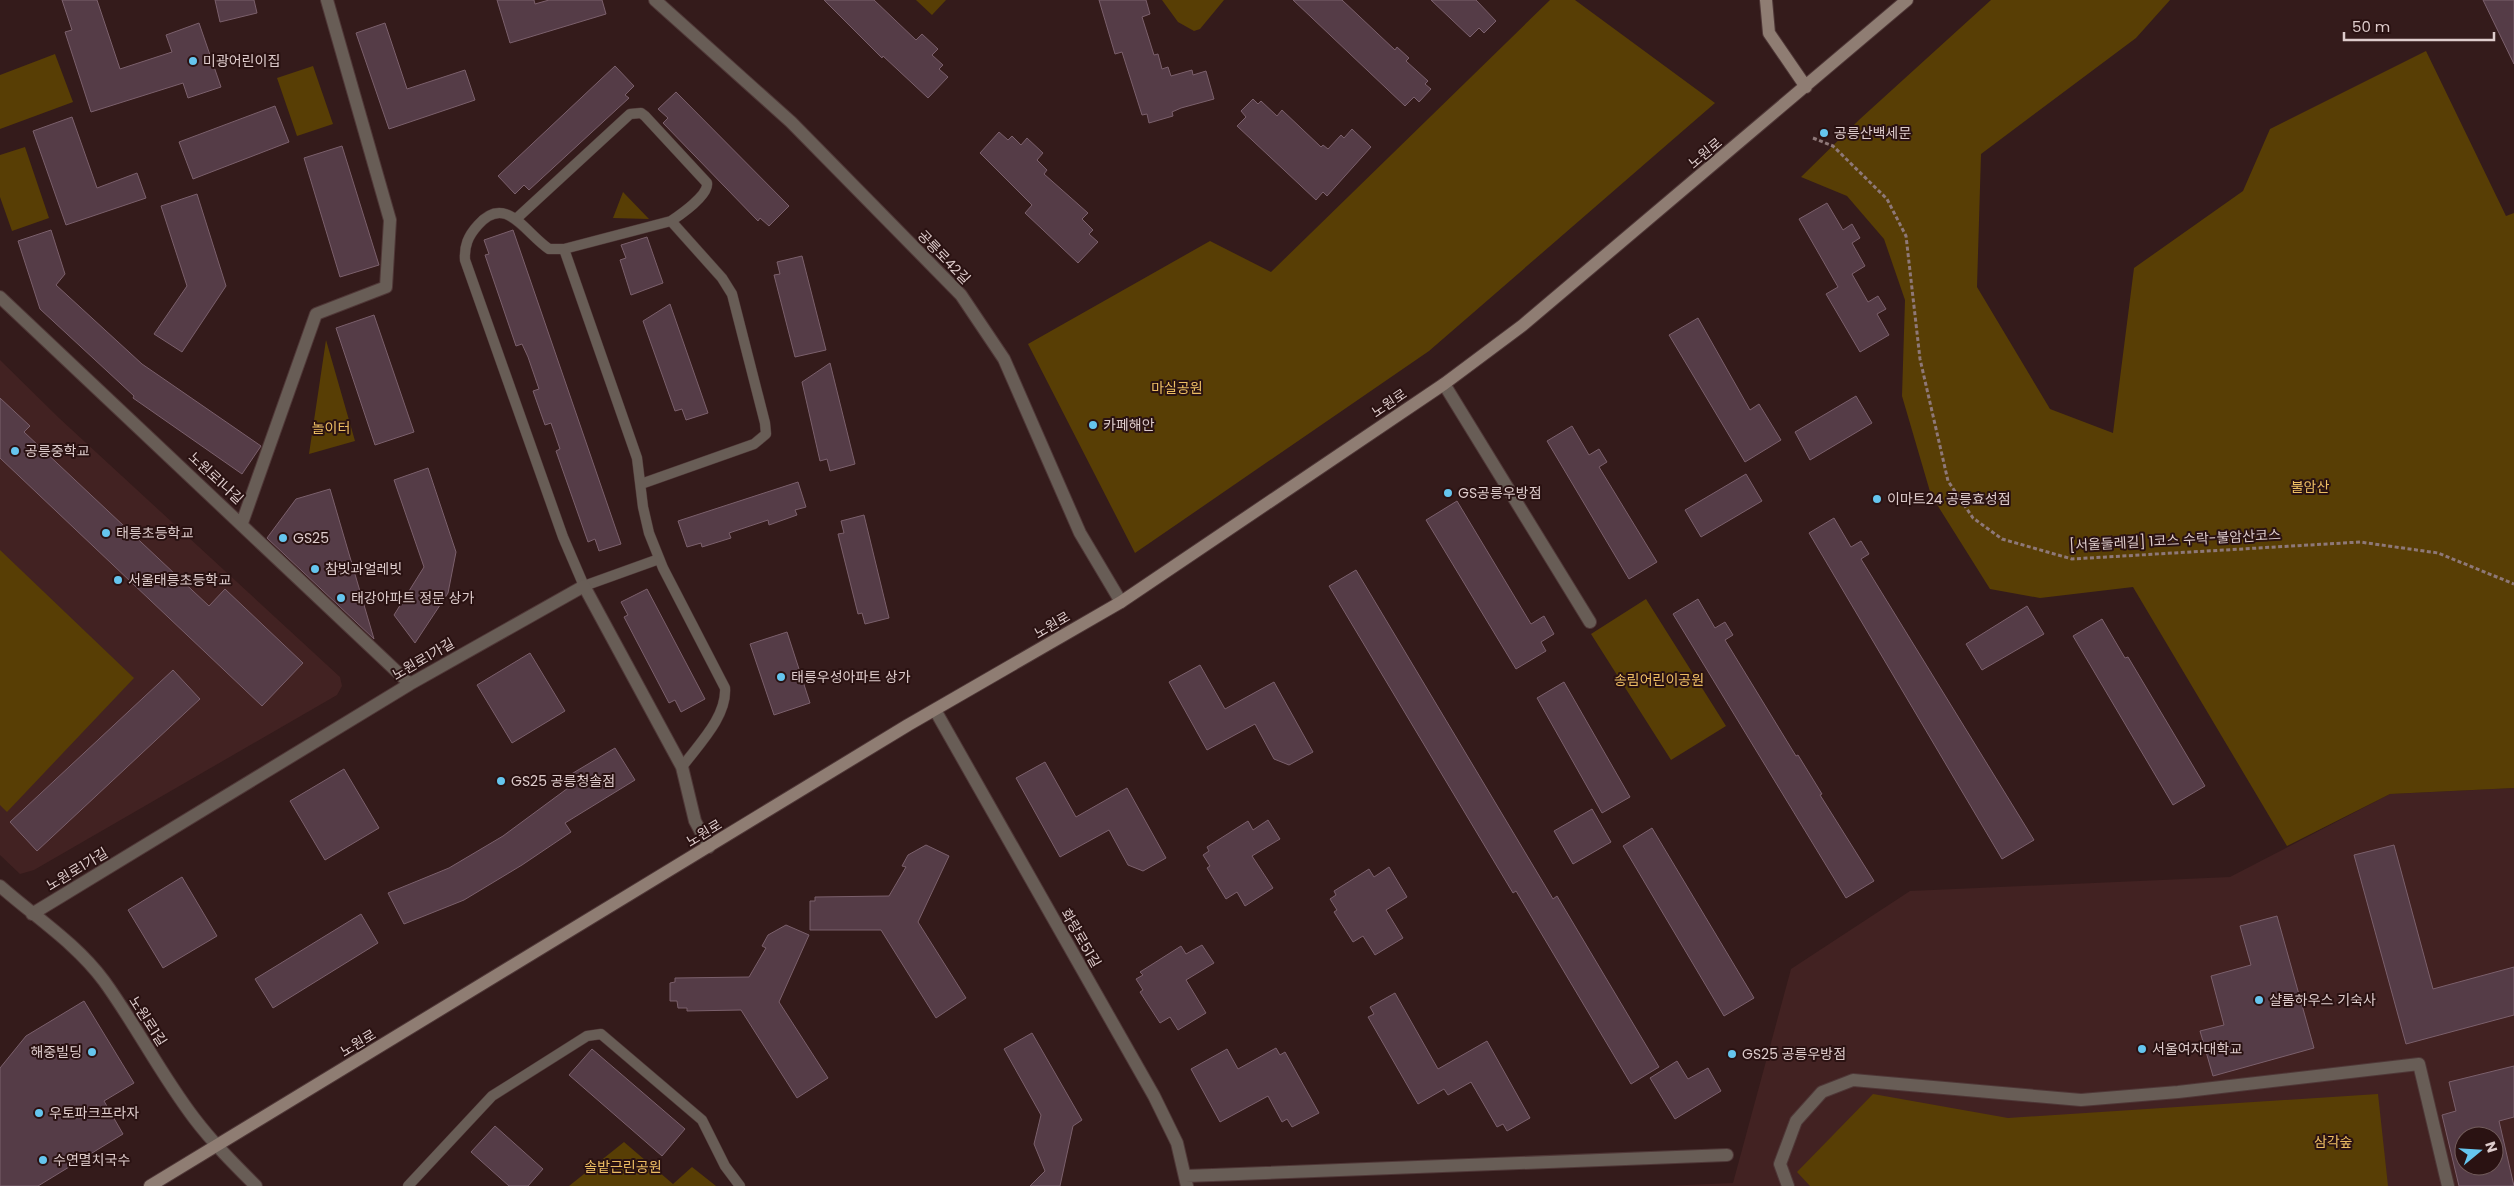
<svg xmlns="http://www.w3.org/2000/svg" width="2514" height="1186" viewBox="0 0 2514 1186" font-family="Poppins,'Noto Sans KR',sans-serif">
	<rect width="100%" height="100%" fill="#341b1b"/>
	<path fill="#422222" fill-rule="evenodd" d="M0,360L59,418L340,677L342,686L337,695L34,870L20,874L0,855Z
		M2514,788V1186H1663L1733,1183L1791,969L1910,891L2230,877L2390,794ZM2464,1136H2494V1166H2464Z"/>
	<path fill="#583e05" d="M916,0H946L932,15Z
		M1162,0H1224L1200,29L1194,31L1178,22Z
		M1550,0H1575L1715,103L1429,351L1135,553L1028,344L1210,241L1271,272Z
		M1991,0H2170L2136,38L1981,154L1977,287L2050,409L2113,433L2134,268L2243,191L2270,129L2426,51L2506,216L2514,213V788L2390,794L2287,846L2133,587L2040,598L1990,589L1931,495L1902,396L1905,300L1884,239L1847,196L1801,177L1860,119Z
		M55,54L73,102L0,129V75Z
		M313,66L333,124L297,136L277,78Z
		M25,147L49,218L12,231L0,197V155Z
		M623,192L649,219L613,218Z
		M326,340L355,441L309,454Z
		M0,550L134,678L7,812L0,805Z
		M1646,599L1726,726L1671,760L1591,634Z
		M1873,1094L2008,1118L2378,1094L2388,1186H1810L1797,1172Z
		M624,1142L673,1184L692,1167L716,1186H569Z"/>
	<path fill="#553c47" stroke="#7b606c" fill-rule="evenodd" d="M62,0H97L120,69L172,52L166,35L199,23L221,87L188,98L183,83L91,112L65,32L72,30Z
		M215,0H254L257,13L220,22Z
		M497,0H534L535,4L549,0H602L606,14L510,43Z
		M824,0H874L916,40L922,34L938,49L932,55L943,65L939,69L948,77L928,98L883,56L882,58Z
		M1099,0H1146L1150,14L1142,17L1154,55L1158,54L1162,69L1168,67L1171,76L1192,70L1193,75L1206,71L1214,99L1181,108L1172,112L1173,116L1149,123L1147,114L1142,115L1122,52L1115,54Z
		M1293,0H1342L1395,50L1397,47L1409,58L1406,61L1428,81L1425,84L1431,89L1419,102L1414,97L1405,106Z
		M1431,0H1476L1496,21L1484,33L1479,28L1470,37Z
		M2483,0H2514V64Z
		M385,23L407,89L465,70L475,100L389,129L356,33Z
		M615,66L634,86L625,95L629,98L529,190L524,185L515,194L498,176Z
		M676,92L789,206L769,226L760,218L758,221L663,123L668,118L658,109Z
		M1253,99L1258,104L1261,101L1277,116L1282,110L1321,147L1323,145L1328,149L1341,135L1344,138L1352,129L1371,147L1327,196L1323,192L1316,200L1237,126L1246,117L1241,111Z
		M275,106L289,142L193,179L179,142Z
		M72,117L97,188L137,173L146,198L66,225L33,131Z
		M999,132L1008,140L1012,136L1021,145L1027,138L1043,153L1037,160L1047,170L1044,174L1088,213L1082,219L1093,230L1089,234L1098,242L1078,263L1025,213L1032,205L980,153Z
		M342,146L379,265L340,277L304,158Z
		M197,194L226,286L182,352L154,334L187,286L161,206Z
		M1827,203L1843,230L1852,224L1860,238L1852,243L1865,266L1852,274L1868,302L1878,296L1886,309L1877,314L1889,335L1860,352L1826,294L1838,287L1799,219Z
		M51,230L65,274L56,285L142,364L261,446L242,474L133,398L134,396L40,309L18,241Z
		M513,230L621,544L599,551L595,539L588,542L556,451L560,449L551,423L545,425L533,391L539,389L528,357L522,344L516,346L485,255L489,254L484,240Z
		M647,237L663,283L631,295L620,260L626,258L621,245Z
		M802,256L826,350L795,357L774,275L780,274L777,262Z
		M670,304L708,413L686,420L682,409L675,411L643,321Z
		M374,315L414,432L375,445L336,328Z
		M1698,318L1750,410L1759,404L1781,440L1745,462L1669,335Z
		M830,363L855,464L830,471L827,459L820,461L802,382Z
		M1856,396L1872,423L1810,460L1795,432Z
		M0,398L30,426L24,432L209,606L225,589L303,663L262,706L0,458Z
		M1572,426L1589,455L1599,449L1607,462L1599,467L1657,562L1629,579L1547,441Z
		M428,468L456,552L448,593L415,643L394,615L424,567L394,480Z
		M1746,474L1762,501L1701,537L1685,510Z
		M798,482L806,507L795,510L797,515L769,525L768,520L729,533L731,538L702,547L701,543L687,547L678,521Z
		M330,489L374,639L267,538L296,499Z
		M1457,501L1531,624L1544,616L1554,634L1541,642L1546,651L1516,669L1426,520Z
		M864,515L889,618L865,624L862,613L858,614L838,534L844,533L841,521Z
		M1834,518L1851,547L1861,541L1869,554L1861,559L2034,840L2002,859L1809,533Z
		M1356,570L1553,899L1557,896L1659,1067L1631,1084L1516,891L1513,893L1329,586Z
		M647,589L705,699L681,712L675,700L669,703L624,617L628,615L621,602Z
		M1698,599L1715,628L1725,622L1733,635L1725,640L1796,756L1798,755L1822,794L1820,795L1874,881L1846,898L1673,614Z
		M2027,606L2044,634L1982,670L1966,644Z
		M2102,619L2125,658L2128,657L2205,786L2173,805L2073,636Z
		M787,632L810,703L774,715L750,644Z
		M530,653L565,711L512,743L477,685Z
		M1200,665L1225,709L1274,682L1313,752L1289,765L1274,759L1255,724L1207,750L1169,682Z
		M173,670L200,699L37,851L10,822Z
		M1564,682L1630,797L1602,813L1537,698Z
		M615,748L635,780L565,823L571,832L522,865L464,900L404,924L388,893L449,868L503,836L568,788L563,779Z
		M1045,762L1076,817L1127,788L1166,858L1143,871L1128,865L1109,830L1060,857L1016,778Z
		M344,769L379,828L325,860L290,801Z
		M1592,809L1611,842L1573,864L1554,831Z
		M1268,820L1280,839L1252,856L1273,888L1245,906L1237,892L1226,899L1207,868L1210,866L1203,855L1209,851L1207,847L1248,821L1253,830Z
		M1652,828L1754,998L1724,1016L1623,846Z
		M926,845L949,856L918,922L966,998L936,1018L881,930H810V901H815V897L889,896L906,867L902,866L908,855Z
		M2394,845L2433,989L2514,967V1015L2406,1044L2354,855Z
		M1389,867L1407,897L1386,910L1403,938L1375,955L1363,936L1353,942L1334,912L1337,910L1330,899L1336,895L1334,891L1369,869L1374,877Z
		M182,877L217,936L163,968L128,910Z
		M361,914L378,943L273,1008L255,979Z
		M2277,916L2314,1048L2213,1076L2200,1031L2224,1025L2211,976L2251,965L2240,926Z
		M786,925L809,935L779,1002L828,1078L797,1098L741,1010L687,1011V1008H678L677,1001H670V983L675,982V978L749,977L766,948L762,946L768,935Z
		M1202,945L1214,963L1186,980L1206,1013L1178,1030L1170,1017L1160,1023L1140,992L1143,990L1136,979L1143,975L1140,972L1181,946L1186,954Z
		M1395,993L1438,1069L1487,1041L1530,1118L1507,1131L1503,1124L1497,1127L1471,1082L1448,1095L1444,1089L1418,1104L1368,1017L1374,1014L1370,1007Z
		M84,1001L134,1083L104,1101L123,1134L38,1186H0V1068L26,1036Z
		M1032,1033L1082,1120L1073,1126L1060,1186H1030L1045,1171L1034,1144L1041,1115L1004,1049Z
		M1276,1048L1280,1055L1285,1052L1319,1113L1292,1127L1287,1119L1282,1122L1268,1096L1220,1122L1191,1069L1227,1049L1238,1069Z
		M592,1049L685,1129L662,1156L569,1075Z
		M1677,1061L1688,1079L1708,1068L1721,1091L1675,1119L1650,1078Z
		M2514,1066V1117L2499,1121L2514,1186H2459L2442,1115L2456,1111L2449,1082ZM2464,1136H2494V1166H2464Z
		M495,1126L543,1169L528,1186H509L471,1152Z"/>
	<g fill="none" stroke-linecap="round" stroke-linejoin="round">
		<defs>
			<path id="lane" d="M516,219L630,114L641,113L645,116L707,183C709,195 680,215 671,221L564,249H549C525,233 506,193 478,225C468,236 464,246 465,260L563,537L584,586L659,559
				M564,249L637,458L643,507L649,533L663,568L725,688C727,717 698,745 682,767
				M641,484L754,444L766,434L765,423L732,294L722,278L671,221
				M408,1186L492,1096L587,1036L601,1034L702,1120L725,1166L740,1186"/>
			<path id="street" d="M655,0L791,122L961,295L1004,359L1080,533L1121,602
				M0,297L410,684
				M1444,384L1590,622
				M242,523L316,314L386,287L390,220L327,0
				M935,710L1154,1096L1177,1143L1187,1186
				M0,886C35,917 76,943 104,981C136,1025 161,1075 194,1118C213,1143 234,1164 256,1186
				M32,914L410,684L584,586L682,767L695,821L709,847
				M1186,1176L1727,1155
				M1788,1186L1780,1164L1796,1121L1822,1092L1853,1080L2081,1100L2178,1092L2419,1064L2448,1186"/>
			<path id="secondary" d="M1766,0L1769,33L1806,87
				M150,1186L908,725L1121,602L1444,384L1523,325L1907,0"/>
		</defs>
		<use href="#lane" stroke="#4f3737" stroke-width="11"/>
		<use href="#street" stroke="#4f3737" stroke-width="14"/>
		<use href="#secondary" stroke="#4f3737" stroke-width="14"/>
		<path stroke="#8e7878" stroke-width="3" stroke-dasharray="4 2.5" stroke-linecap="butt" d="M1813,138L1833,146L1887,199L1906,236L1920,359L1948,481L1973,518L2002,539L2072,559L2360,542L2438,553L2514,584"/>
		<use href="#lane" stroke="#685d56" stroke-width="10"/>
		<use href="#street" stroke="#685d56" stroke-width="12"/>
		<use href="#secondary" stroke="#8f7d73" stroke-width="12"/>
	</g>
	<g fill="#65c5ee" stroke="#2a1212" stroke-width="2">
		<circle cx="193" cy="61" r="5"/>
		<circle cx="1824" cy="133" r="5"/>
		<circle cx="1093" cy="425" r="5"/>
		<circle cx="15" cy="451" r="5"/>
		<circle cx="1448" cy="493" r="5"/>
		<circle cx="1877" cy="499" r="5"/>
		<circle cx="106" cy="533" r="5"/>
		<circle cx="283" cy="538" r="5"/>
		<circle cx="315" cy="569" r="5"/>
		<circle cx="118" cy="580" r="5"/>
		<circle cx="341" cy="598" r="5"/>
		<circle cx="781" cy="677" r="5"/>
		<circle cx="501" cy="781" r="5"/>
		<circle cx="2259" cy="1000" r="5"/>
		<circle cx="2142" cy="1049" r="5"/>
		<circle cx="92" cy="1052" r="5"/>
		<circle cx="1732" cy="1054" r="5"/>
		<circle cx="39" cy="1113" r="5"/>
		<circle cx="43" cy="1160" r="5"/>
	</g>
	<g text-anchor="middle" stroke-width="4" stroke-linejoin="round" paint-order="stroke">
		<g font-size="14" fill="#decccc" stroke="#2a1212" text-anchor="start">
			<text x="203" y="66">미광어린이집</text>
			<text x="1834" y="138">공릉산백세문</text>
			<text x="1103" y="430">카페해안</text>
			<text x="25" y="456">공릉중학교</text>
			<text x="1458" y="498">GS공릉우방점</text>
			<text x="1887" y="504">이마트24 공릉효성점</text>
			<text x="116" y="538">태릉초등학교</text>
			<text x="293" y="543">GS25</text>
			<text x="325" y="574">참빗과얼레빗</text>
			<text x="128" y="585">서울태릉초등학교</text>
			<text x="351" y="603">태강아파트 정문 상가</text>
			<text x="791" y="682">태릉우성아파트 상가</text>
			<text x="511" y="786">GS25 공릉청솔점</text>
			<text x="2269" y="1005">샬롬하우스 기숙사</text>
			<text x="2152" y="1054">서울여자대학교</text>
			<text x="82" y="1057" text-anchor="end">해중빌딩</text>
			<text x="1742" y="1059">GS25 공릉우방점</text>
			<text x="49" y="1118">우토파크프라자</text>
			<text x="53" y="1165">수연멸치국수</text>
		</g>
		<g font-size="14" fill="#decccc" stroke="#2a1212">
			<text transform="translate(1705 153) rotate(-40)" y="5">노원로</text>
			<text transform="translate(944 257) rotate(46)" y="5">공릉로42길</text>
			<text transform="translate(1389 403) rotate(-34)" y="5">노원로</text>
			<text transform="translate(216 478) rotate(43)" y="5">노원로1나길</text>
			<text transform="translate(2175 540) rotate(-3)" y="5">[서울둘레길] 1코스 수락-불암산코스</text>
			<text transform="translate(1052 625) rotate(-30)" y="5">노원로</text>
			<text transform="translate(423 659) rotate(-30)" y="5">노원로1가길</text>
			<text transform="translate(704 833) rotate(-31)" y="5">노원로</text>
			<text transform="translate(77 869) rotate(-31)" y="5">노원로1가길</text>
			<text transform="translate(1081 938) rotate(60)" y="5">화랑로51길</text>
			<text transform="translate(148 1021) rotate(57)" y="5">노원로1길</text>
			<text transform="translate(358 1043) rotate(-31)" y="5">노원로</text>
		</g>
		<g font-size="14" fill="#edbd63" stroke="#2a1212">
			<text x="1177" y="393">마실공원</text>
			<text x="331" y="433">놀이터</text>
			<text x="2310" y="492">불암산</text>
			<text x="1659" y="685">송림어린이공원</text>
			<text x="2333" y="1147">삼각숲</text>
			<text x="623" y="1172">솔밭근린공원</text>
		</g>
	</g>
	<g transform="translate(2479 1151) rotate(72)"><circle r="24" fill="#2a1212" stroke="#725c5c"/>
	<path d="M0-4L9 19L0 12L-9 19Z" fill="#65c5ee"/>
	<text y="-8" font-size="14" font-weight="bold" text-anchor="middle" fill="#decccc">N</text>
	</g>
	<path d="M2344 32v8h150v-8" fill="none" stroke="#decccc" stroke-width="2.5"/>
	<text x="2352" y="32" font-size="15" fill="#decccc" stroke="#2a1212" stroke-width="4" paint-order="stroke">50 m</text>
</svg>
